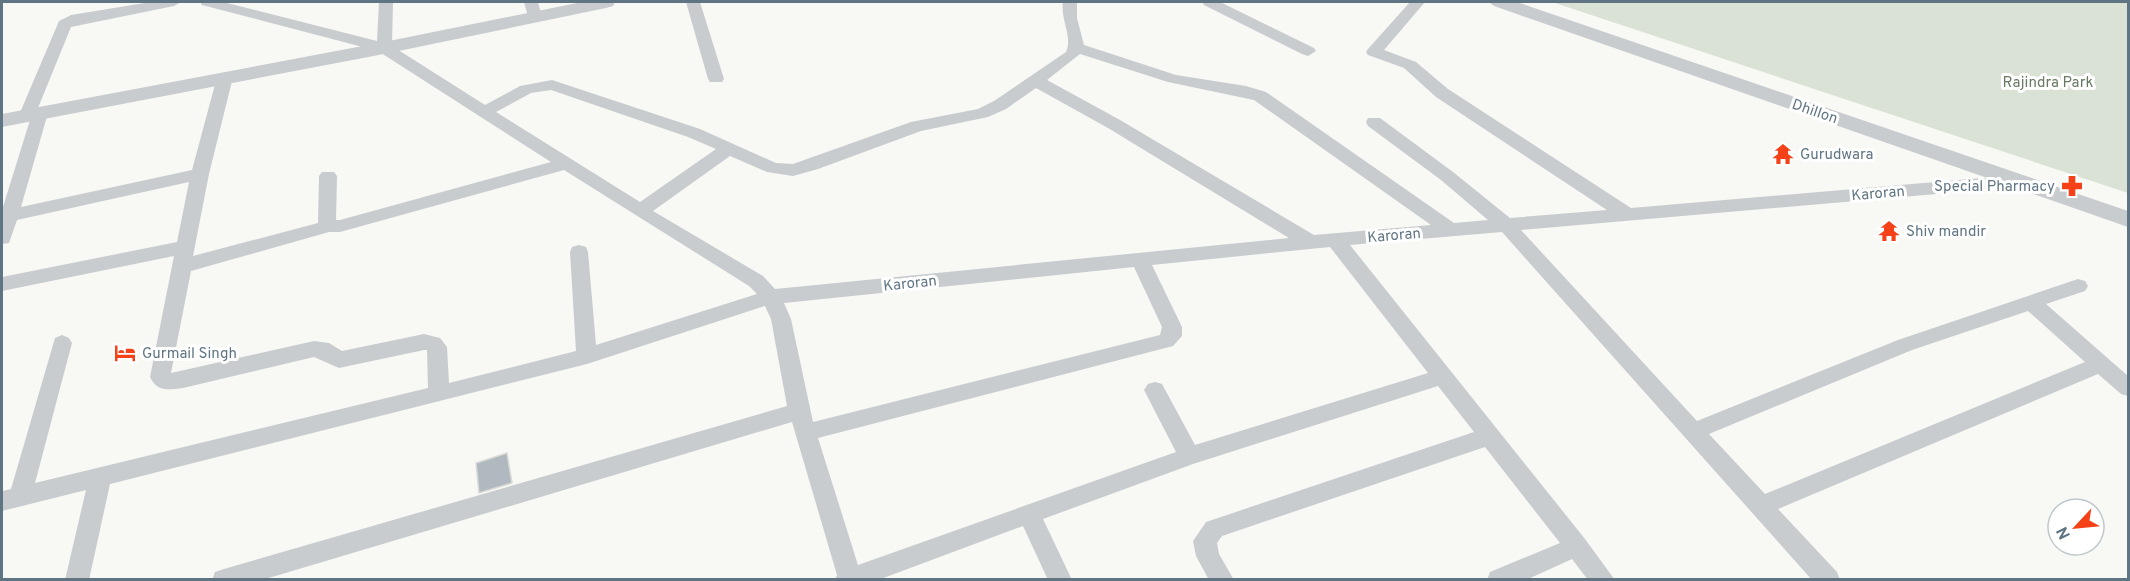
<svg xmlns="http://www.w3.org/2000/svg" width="2130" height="581" viewBox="0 0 2130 581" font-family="Overpass,sans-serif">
	<rect width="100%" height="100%" fill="#f8f8f5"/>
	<path fill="#dae1d5" d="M1552,2H2128V193Z"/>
	<path fill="#b0b9bf" stroke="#dadad7" stroke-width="1.5" d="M507,453L512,483L479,493L476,463Z"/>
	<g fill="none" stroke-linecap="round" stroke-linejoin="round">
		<path fill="#c8cccf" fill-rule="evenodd" d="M151,2H181L174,6L71,27L38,108L46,109L48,113L21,207L192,170L217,77L219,74H231L233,77L209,174L193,256L318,223L319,176L322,172H334L337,176L336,220H340L551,162L378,51L202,5L200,2H223L377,41L379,2H393L392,46L485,105L520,86L552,80L700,129L776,163L793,164L911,122L978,109L994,101L1066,52C1073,36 1060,19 1063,2H1077V18L1084,45L1176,75L1246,86L1266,92L1454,223L1488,220L1441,180L1368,126L1366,122L1368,118H1380L1453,172L1510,218L1607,210L1436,97L1404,68L1368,55L1366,52L1368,49L1410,2H1425L1384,50L1416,62L1448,89L1631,208L2017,175L2023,177L2026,181L2023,185L2017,187L1521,230L1697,421L1898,340L2078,279L2085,281L2088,286L2085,291L2046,304L2128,376V396L2121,394L2098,374L1778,509L1837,572L1840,580H1812L1502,232L1350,245L1585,539L1615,580H1588L1572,559L1526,580H1487L1490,572L1560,543L1485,447L1222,536L1217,543L1219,554L1234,580H1209L1196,556L1193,541L1206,522L1474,432L1438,386L1193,464L1043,519L1072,580H1048L1023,526L878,580H835L837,575L792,422L262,580H212L215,572L224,569L787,406L771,319L765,306L587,364L110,484L89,580H65L86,490L2,511V491L11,489L55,338L62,335L69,338L72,343L35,483L428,388L427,350H424L339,368L314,357L183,388C168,390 157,392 150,377L174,256L2,291V277L177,242L189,182L17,220L9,243L2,244V210L30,120L21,119L19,115L59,21L71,15ZM1080,54L1168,82L1254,100L1431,225L1314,235L1120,120L1047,80ZM1036,88L1108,128L1289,238L775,289L763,276L653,211L730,156L767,172L793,176L818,169L921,131L988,117L1006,109ZM551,90L688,137L716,149L640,202L496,112L531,93ZM564,170L749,286L757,294L596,345L588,252L586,247L579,245L572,247L570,252L576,351L449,383L447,347L440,338L424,334L342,351L329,343L314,341L171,373L191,271L329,232H340ZM1330,247L1428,373L1195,445L1162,384L1155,382L1148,384L1144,390L1176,452L858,565L818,438L1173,346L1182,336V327L1152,265ZM1134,267L1162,327L1160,335L813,422L791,319L784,303ZM2028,311L2085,362L1765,494L1709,434L1912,350Z
			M524,2H538L542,17L539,20H529Z
			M686,2H700L724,79L722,82H710L708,79Z
			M1202,2H1220L1314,48L1316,51L1308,56L1302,54L1204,5Z
			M1490,2H1509L1502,6L1492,5Z"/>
		<path fill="#c8cccf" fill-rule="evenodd" d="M582,2H615L613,6L606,8L384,54L2,127V114L384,42Z
			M1492,2H1517L2128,211V227L1494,6Z"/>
	</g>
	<defs>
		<symbol id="temple-bare" viewBox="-9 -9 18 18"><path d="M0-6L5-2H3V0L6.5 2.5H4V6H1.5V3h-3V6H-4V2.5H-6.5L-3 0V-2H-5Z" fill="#f54118" stroke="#fff" stroke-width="2.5" paint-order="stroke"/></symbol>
		<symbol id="pharmacy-bare" viewBox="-9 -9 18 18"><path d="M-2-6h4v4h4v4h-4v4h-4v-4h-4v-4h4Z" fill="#f54118" stroke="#fff" stroke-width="2.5" paint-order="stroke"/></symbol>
		<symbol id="hotel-bare" viewBox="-9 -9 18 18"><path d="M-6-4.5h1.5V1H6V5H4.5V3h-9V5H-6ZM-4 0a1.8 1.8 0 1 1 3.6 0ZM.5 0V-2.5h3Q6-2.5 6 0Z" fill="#f54118" stroke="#fff" stroke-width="2.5" paint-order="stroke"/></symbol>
	</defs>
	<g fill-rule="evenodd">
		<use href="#temple-bare" x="1768" y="139" width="30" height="30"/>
		<use href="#pharmacy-bare" x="2057" y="171" width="30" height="30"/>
		<use href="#temple-bare" x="1874" y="216" width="30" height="30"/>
		<use href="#hotel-bare" x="110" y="338" width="30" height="30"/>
	</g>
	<g text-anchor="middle" stroke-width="6" stroke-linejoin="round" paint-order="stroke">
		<g font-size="15" fill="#667a60" stroke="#fff">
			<text x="2048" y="87">Rajindra Park</text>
		</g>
		<g font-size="15" fill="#607583" stroke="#fff">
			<text transform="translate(1815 111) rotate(19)" y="5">Dhillon</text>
			<text transform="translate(1878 193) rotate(-5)" y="5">Karoran</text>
			<text transform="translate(1394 235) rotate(-5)" y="5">Karoran</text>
			<text transform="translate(910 283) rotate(-6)" y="5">Karoran</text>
		</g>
		<g font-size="15" fill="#607583" stroke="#fff" text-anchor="start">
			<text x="1800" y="159">Gurudwara</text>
			<text x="2055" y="191" text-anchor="end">Special Pharmacy</text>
			<text x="1906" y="236">Shiv mandir</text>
			<text x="142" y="358">Gurmail Singh</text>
		</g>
	</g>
	<rect width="2130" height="581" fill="none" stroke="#607583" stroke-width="6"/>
	<g transform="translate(2076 527) rotate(244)"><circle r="28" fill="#ffffff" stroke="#bfc8cd" stroke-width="1.5"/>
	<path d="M0-4.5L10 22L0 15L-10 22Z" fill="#f54118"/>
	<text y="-9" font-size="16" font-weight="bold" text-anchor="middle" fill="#607583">N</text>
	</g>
</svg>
